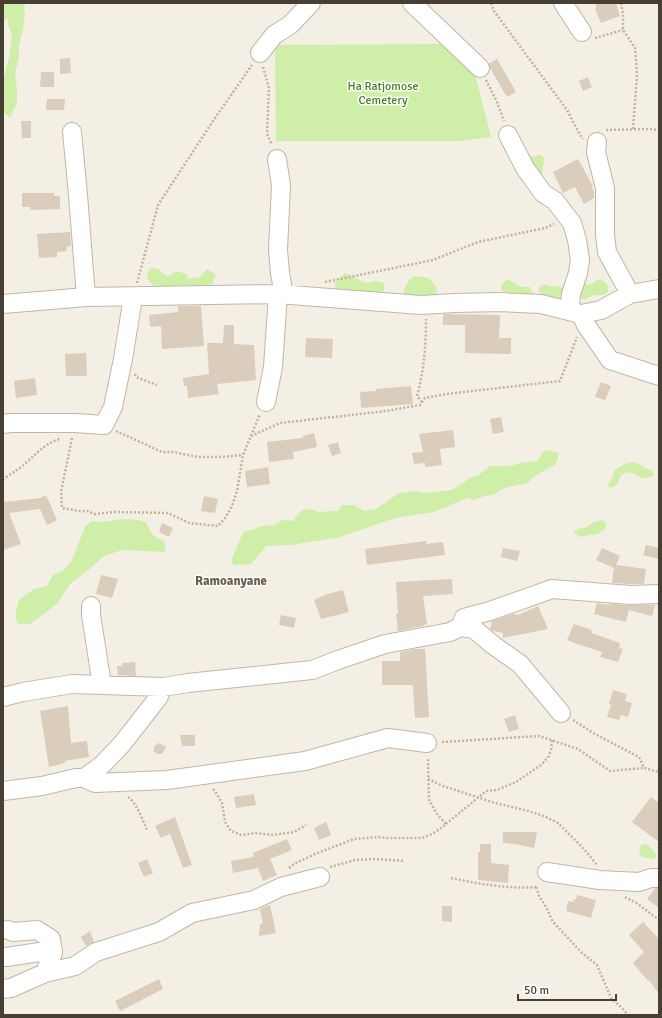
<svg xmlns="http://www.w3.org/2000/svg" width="662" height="1018" viewBox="0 0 662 1018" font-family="Signika,sans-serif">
	<rect width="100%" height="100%" fill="#f4efe4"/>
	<path fill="#cfeea8" d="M3,3H25L24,10L25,14L23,30L19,45V58L15,73L17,89V102L10,118L3,111V82L9,58L12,35L8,25V18L3,21Z
		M444,44L474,70L491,137L461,141H276L275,45Z
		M538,155H542L544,159L542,174L539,175L528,157L530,156L534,157Z
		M151,268L158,269L167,276L173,274L177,271L186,274L189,279L200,277L207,269L216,275L212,284L204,286L184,285L171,288L153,285L148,280L147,273Z
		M345,273L366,283L374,281L384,283V291L374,294L338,293L334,283Z
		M414,276L421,277L429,278L436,286L437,293L428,298L412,297L404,295C404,285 407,282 414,276Z
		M507,279L522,287H530L533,294L526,298C518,296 510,293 502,291L501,285Z
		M598,279L605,282L609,287L607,293L602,295H595L583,300L578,293L583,281L588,285L593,283Z
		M544,284L552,287L559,286L565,289L566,296L560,300C552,298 542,297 538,290L540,286Z
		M545,450L559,453L556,464L535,476L527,483L504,488L493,495L484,496L474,500L467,498L434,512L395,518L340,537L291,545L266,546L251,564L234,565L231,561L240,539L244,532L252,530L261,526L275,525L282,520L293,521L302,510L311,509L318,512L338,511L342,505H354L364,511L376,509L399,493L416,491L425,493L452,490L470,478L480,474L490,466H510L520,463L537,461Z
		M635,462L643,467L652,471L655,475C637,484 635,469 625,473C623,474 621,475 620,477C618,485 618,486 609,488L608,484L612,479L614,471L624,464Z
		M123,519H132L146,522L152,535L164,541L166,552L122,550L104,556L87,571L70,584L57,604L30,624H18L16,620V611L19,600L34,589L47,586L53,575L64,570L72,560L85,527L92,521L103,522Z
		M602,520L606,522V528L598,534L588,535L581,537L573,533C577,528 580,529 586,527C592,524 594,521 602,520Z
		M645,844L648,845L656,854L655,859L642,857L639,854L641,845Z"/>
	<path fill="#dacdbb" d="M595,3H616L620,16L601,23L595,9L597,8Z
		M70,58L71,73L60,74V59Z
		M497,59L516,92L507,97L490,68L489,64Z
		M41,72H54V87H40Z
		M588,77L592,87L583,91L579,81Z
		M47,99H65L64,110H46Z
		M21,121H31V138H22Z
		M578,159L593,186L592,187L594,192V198L584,204L575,187L563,193L553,172Z
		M22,193H54V196H60V209L31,210L30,207H22Z
		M70,232L71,246L66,247L67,251L57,252V257L39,258L37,234Z
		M178,306H201L204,346L162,349L161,326L150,327L149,315L178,312Z
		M443,314L500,315L499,338H511V354L465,353V325H443Z
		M224,325H234V344L254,345L256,380L217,384L219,394L188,398L187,386H184L183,378L209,374L207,343H223Z
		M306,338L333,339L332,358L305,357Z
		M86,353L87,376H66L65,354Z
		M35,378L37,395L16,398L14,381Z
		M601,382L611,386L605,400L595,397Z
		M411,386L413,404L361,408L360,392L376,391V389Z
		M501,417L504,432L493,434L490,419Z
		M453,430L455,447L440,449L442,465L425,467V463L414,464L412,453L423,452L419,434Z
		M314,433L317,447L293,452L294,459L269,462L267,442L303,438V436Z
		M338,442L341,453L332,456L328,445Z
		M268,467L270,484L247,487L245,471Z
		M46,495L57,520L47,525L40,509L9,513L21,544L3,550V500H4L5,502L40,498Z
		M204,496L218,499L215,513L201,511Z
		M162,523L173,528L169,537L159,532Z
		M426,541V544L443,542L445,555L367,565L365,549Z
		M646,545L659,548V559L643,555Z
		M503,548L520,551L517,561L501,557Z
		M602,548L620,556L616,565L646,569L644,584H631L612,583L614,568L596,560Z
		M101,575L118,579L112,598L96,594Z
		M452,579L453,594L423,596L427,624L424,625V626L398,631L396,614H398L396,582Z
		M343,590L349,612L321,619L314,600L327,594Z
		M597,603L609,605V604L631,605H655L652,616L629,610L626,622L594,614Z
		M538,606L548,629L503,638V633L493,631L490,629L492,621L513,614L518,615Z
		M281,615L296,618L294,628L279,625Z
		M574,624L592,630L591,633L620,643L619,648L623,649L618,662L600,657L602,652L574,643H575L567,640Z
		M416,649H425L429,717L415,718L413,685H382V661H400V652Z
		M135,662L136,676L118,675L117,666H122V663Z
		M613,690L627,694L625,701L632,703L628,717L621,715L619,720L607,717L611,705L609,704Z
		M68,706L71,743L87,741L89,757L65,761V763L49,767L40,711Z
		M515,715L519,729L509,732L504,719Z
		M180,735H195V746H182Z
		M159,743L166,747L162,754H157L154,752V746Z
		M254,794L256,805L236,808L234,797Z
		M651,797L659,803V842L632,822Z
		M175,817L192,865L183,868L170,834L161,838L155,826Z
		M326,822L331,835L319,840L314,828Z
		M503,832H537L534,848L515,844L503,843Z
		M287,839L292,850L270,859L277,875L263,881L258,868L233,873L231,861L254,857L253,853Z
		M480,844H491V863L509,865L508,883L478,880V852H480Z
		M147,859L153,873L144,877L138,863Z
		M655,888H659V908L647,899Z
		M577,895L596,900L591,918L566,911L568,901L573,902L574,899L576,900Z
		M270,905L276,933L259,936L260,924L263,923L260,909Z
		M442,906H452V922L442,921Z
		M643,922L659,939V994L649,980L648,981L633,963L644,952L629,935Z
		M90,931L94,942L86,946L81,937Z
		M159,979L163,989L120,1011L115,1001Z"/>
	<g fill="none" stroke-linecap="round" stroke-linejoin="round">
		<defs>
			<path id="minor" d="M412,3L480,68
				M563,3L582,32
				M260,53L274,35L290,25L311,3
				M72,132L78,195L86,297
				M508,135L525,168L543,193L555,201L572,223L577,240L580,260L578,273L571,294L570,304L573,312
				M597,142L596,152L605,188V235L607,252L630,294
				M277,159L281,185L278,250L280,273L284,295
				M3,304L86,297L278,294L421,305L455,303L500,302L541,304L581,314L586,325L610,360L659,376
				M581,314L601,310L630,294L659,289
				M266,402L273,367L278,294
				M3,424L10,423H75L104,425L113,407L123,359L133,297
				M91,606V615L102,685
				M460,627L474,629L493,645L520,664L561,713
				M3,697L23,692L72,684L163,687L188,683L312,670L338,660L385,644L450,632L460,627L464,618L490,611L552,589L631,595L659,594
				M84,778L95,783L167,780L305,761L388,738L427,743
				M3,791L42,786L76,778H84L102,765L122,744L158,698L163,687
				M547,872L600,880L639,882L651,878H659
				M8,930L13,932L37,930L51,939L53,952L45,973
				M6,957L40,952L52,956
				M3,989L11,988L45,973L75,966L96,952L159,932L192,913L254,900L281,887L320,877"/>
		</defs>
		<use href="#minor" stroke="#c1b7a6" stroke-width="20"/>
		<path stroke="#c4b395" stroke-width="2.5" stroke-dasharray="2 2" stroke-linecap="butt" d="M491,3L494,11L567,110L580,135L583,139
			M621,3L623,14V30L635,48L637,75L633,129
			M595,38L623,30
			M263,67L269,88L267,134L272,145
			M486,80L497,102L504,121
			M606,130L650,129L659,130
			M325,282L433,260L478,242L545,228L554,224
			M137,283L158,205L213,121L252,65
			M135,374L136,377L157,385
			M422,402L417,396C424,371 426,345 426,319
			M116,431L162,452H173L198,457H220L243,455
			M251,436L280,423L386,411L420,405L425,398L446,394L560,381L577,337
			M72,438L61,492L62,508L79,511H87L95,514L115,512L168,513L189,523L218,526L226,517L232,506L237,491L243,455L260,414
			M3,480C8,475 15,472 21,467C34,457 44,443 60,439
			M573,720L593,733L639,757L644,768L659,772
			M442,742L539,736L578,749L610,771L644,768
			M428,779L443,786L492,802L528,811L544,816L558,823L584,849L597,865
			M213,789L215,791L222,803L225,822L231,831L241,835L256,833L273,835L294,832L306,825
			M128,797C138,805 142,819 147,830
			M446,824L486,791L497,790L516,782L541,765L549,756L551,750L552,740
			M330,867L355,860L375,859L405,861
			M289,868L294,864L315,854L354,839L378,837L387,838H422L432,834L441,828L446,824L437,814L429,800L428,758
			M451,878C479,884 508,889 536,887
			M536,887L539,896L546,907L553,922L581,952L597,965L611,998L622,1008L628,1015
			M625,897L638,904L659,920"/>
		<use href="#minor" stroke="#fff" stroke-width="18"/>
	</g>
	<g text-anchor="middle" stroke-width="3" stroke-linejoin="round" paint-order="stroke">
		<g font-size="12" fill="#457f20" stroke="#fff">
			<text x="383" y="90">Ha Ratjomose<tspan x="383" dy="14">Cemetery</tspan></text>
		</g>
		<g font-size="13" font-weight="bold" fill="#6b5d49" stroke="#fff">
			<text x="231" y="585">Ramoanyane</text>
		</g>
	</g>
	<rect width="662" height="1018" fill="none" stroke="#473f33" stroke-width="8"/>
	<path d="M518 994v6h98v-6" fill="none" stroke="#473f33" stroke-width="2"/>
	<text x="524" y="994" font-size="12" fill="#473f33" stroke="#ffffff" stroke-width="3" paint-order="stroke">50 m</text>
</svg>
